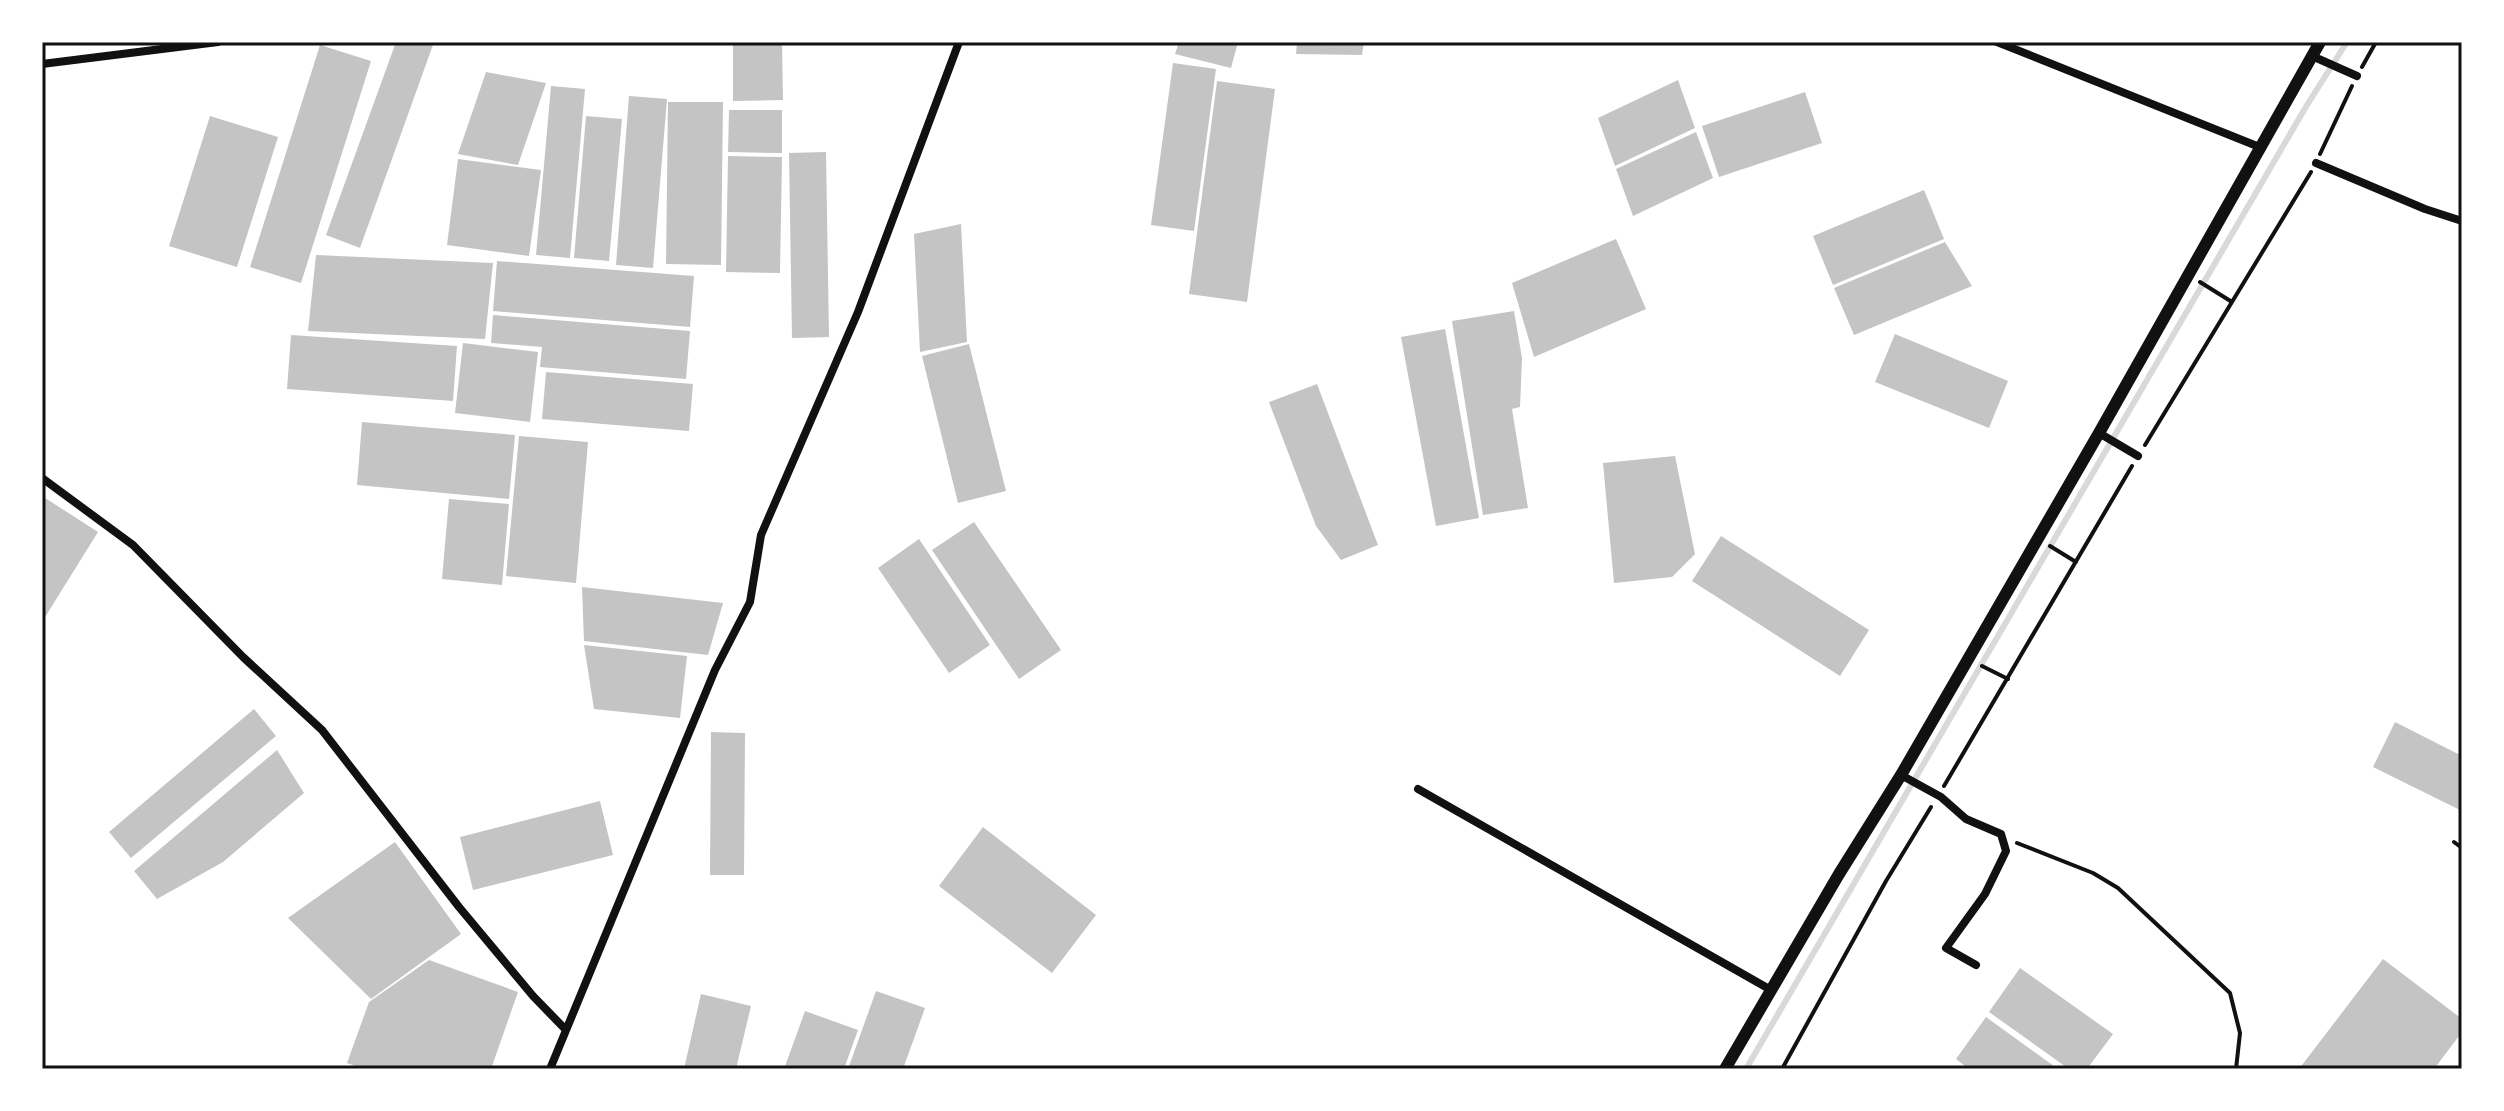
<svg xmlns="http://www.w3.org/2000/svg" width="2504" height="1111" viewBox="0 0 2504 1111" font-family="'Titillium Web',sans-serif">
	<rect width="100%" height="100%" fill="#fff"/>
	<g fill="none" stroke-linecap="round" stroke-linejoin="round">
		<path stroke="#d9d9d9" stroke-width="6" d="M1746,1069L2307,105L2347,42"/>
	</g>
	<path fill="#c4c4c4" d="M396,42H434L360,248L326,235Z
		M733,42H782L783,100L733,101Z
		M1179,42H1238L1231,68L1175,54Z
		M1297,42H1364L1362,55L1296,54Z
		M320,45L371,61L301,283L250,267Z
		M1173,63L1216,69L1194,231L1151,225Z
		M486,72L546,83L518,165L458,154Z
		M1678,80L1695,128L1615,166L1598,118Z
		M1217,81L1275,89L1247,302L1189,294Z
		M551,86L585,89L570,258L536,255Z
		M1805,92L1822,143L1719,177L1702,126Z
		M629,96L667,99L653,268L616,265Z
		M668,102H723L721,265L666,264Z
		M729,110H782V153L728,152Z
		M210,116L278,137L237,267L169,246Z
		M586,116L622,119L609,261L574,258Z
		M1696,132L1713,178L1633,216L1616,169Z
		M826,152L829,337L792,338L789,153Z
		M728,156L782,157L780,273L726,272Z
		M458,159L541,170L529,256L447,245Z
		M1924,190L1944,239L1833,285L1813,236Z
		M961,224L967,342L920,352L914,234Z
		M1616,239L1646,309L1534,357L1512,283Z
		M1945,242L1972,286L1854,335L1834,288Z
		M316,255L493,263L485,339L308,331Z
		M497,261L694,276L690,327L493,311Z
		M1514,311L1522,358L1520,407L1512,409L1528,508L1483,515L1452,321Z
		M493,315L690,331L686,379L540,367L542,347L491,343Z
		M1445,329L1479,518L1436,526L1401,337Z
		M1895,334L2008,381L1989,428L1875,382Z
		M291,335L457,346L453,401L287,389Z
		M463,343L538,352L530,422L455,413Z
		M969,344L1006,491L958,503L922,356Z
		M546,372L693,384L689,431L542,419Z
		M1317,384L1378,545L1341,560L1316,526L1269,402Z
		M362,422L515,435L509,499L357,485Z
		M519,436L588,442L576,583L506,576Z
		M1675,456L1695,554L1672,577L1614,583L1603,463Z
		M42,496L98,532L42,622Z
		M449,499L509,504L502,585L442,579Z
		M974,522L1061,650L1019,679L932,550Z
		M1721,536L1869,630L1840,676L1692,581Z
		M919,539L990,645L949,673L878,568Z
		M582,587L723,603L708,655L584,641Z
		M584,645L687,656L680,718L594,709Z
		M254,709L276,736L131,858L109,832Z
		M2395,722L2462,756V811L2373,767Z
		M711,732L745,733L744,875H710Z
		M277,750L304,793L223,862L157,899L134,871Z
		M600,801L613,855L473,890L460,837Z
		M983,827L1096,915L1052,973L939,886Z
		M395,842L461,934L371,999L288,918Z
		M2383,959L2462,1019V1032L2434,1069H2299Z
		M429,960L518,992L491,1069H364L347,1063L369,1002Z
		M2020,968L2113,1034L2087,1069H2069L1989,1012Z
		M876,991L925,1008L903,1069H848Z
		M701,994L751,1006L736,1069H684Z
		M805,1011L858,1030L844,1069H784Z
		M1986,1017L2058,1069H1969L1956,1059Z"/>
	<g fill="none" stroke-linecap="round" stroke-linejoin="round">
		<path stroke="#111" stroke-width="4" d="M2362,67L2376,42
			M2320,154L2352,86
			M2200,282L2232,302
			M2145,445L2311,172
			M2050,546L2076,562
			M1982,666L2008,679
			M1944,786L2132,466
			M2454,842L2462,848
			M2017,843L2093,873L2118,888L2230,993L2240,1033L2236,1069
			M1782,1069L1886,881L1931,807"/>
		<path stroke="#111" stroke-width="8" d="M1997,42L2262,148
			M2312,56L2357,76
			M42,64L218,42
			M2316,163L2425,209L2462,221
			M2099,433L2138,456
			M42,478L133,545L243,657L322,730L459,907L533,996L566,1030
			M1901,775L1941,797L1966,819L2001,834L2006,851L1985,894L1946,948L1976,965
			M1418,789L1771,990
			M550,1069L715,670L750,602L761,535L858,312L959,42"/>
		<path stroke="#111" stroke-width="12" d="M1725,1069L1839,874L1901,775L2099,433L2320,42"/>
	</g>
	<rect width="2504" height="1111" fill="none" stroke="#ffffff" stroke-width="88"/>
	<rect x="44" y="44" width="2416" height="1023" fill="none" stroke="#111" stroke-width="3"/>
</svg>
